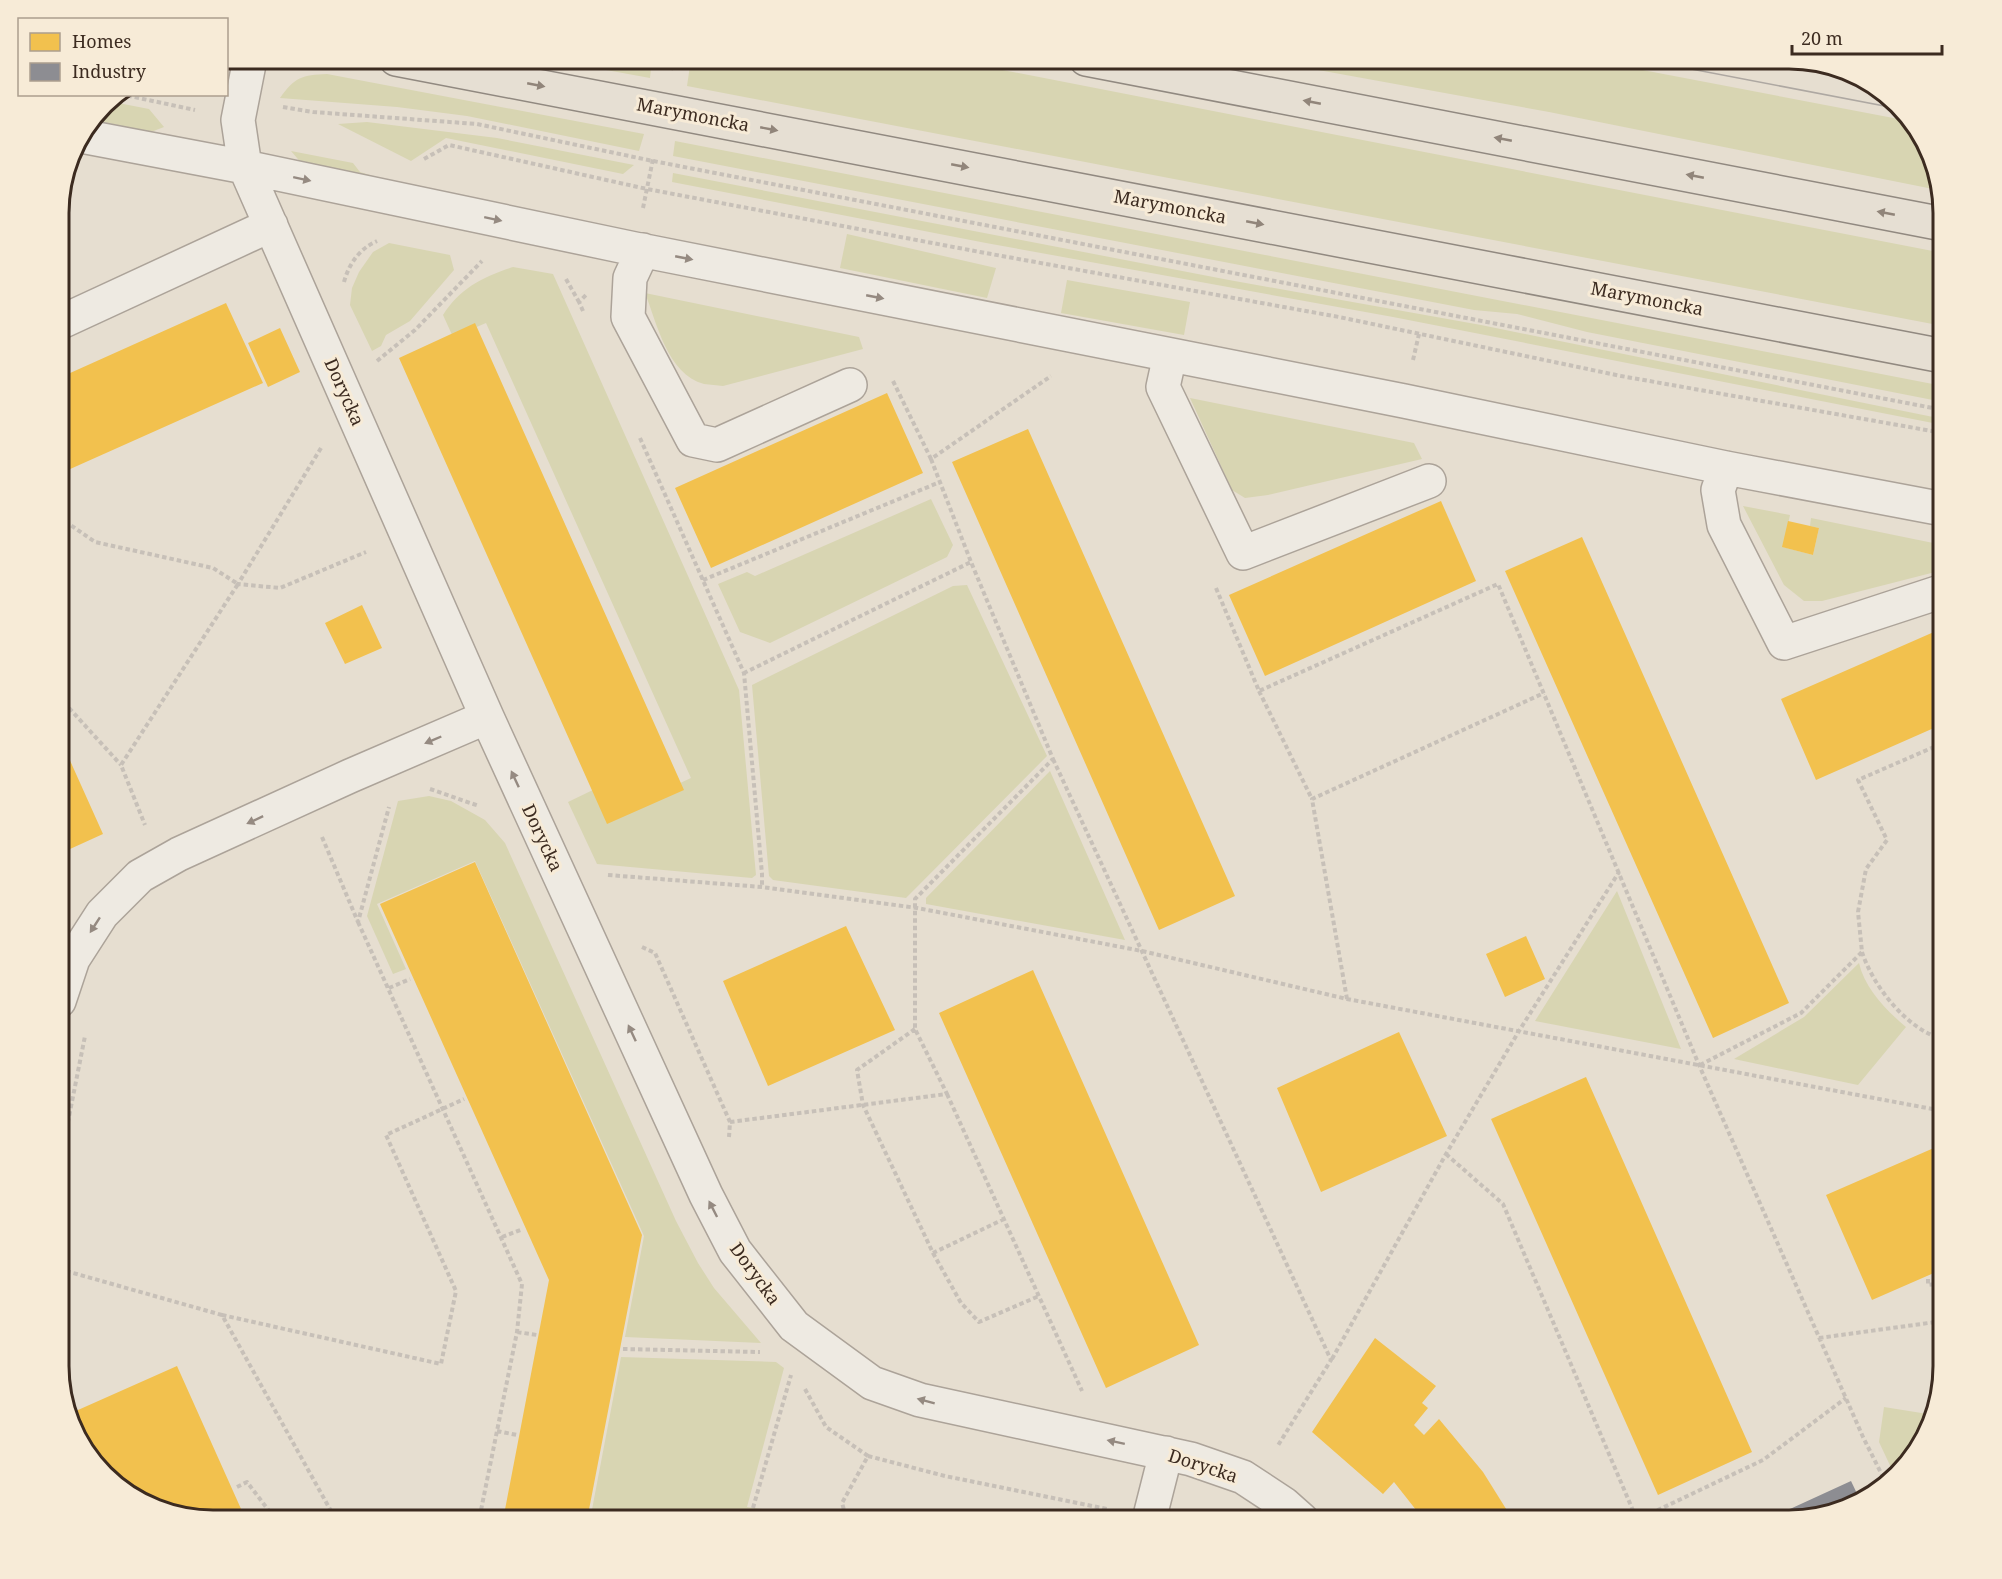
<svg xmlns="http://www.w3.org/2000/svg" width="2002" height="1579" viewBox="0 0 2002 1579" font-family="'Noto Serif',serif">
	<rect width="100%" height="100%" fill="#e6ded0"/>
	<path fill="#d8d5b2" d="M546,59H652L650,78Z
		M691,59H946L1943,253V326L687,86Z
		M1257,59H1585L1909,121L1928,145L1938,190L1549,112Z
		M327,74L644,134L639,151L467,116L397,107L280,98C295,77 302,75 327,74Z
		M108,101L149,109L164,127L151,132L94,120Z
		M367,122L497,138L634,165L623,174L446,138L411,161L338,124Z
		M675,141L1943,386V402L1587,332L1517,314L1474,310L673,156Z
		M291,151L353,163L360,172L389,181L303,165Z
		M673,173L1229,280L1481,325L1943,419V425L1393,317L986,243L672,182Z
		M847,234L996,268L987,298L840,268Z
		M389,243L450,255L454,270L410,321L386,335L381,346L372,351L350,305L352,288L359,272L373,252Z
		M513,267L553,274L739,690L756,875L752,878L597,864L568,802L597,788L609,816L691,778L486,323L453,337L443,315C460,288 483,277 513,267Z
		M1067,280L1190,302L1184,335L1061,313Z
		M645,293L859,337L863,349L723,386C717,385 710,385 704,384C667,374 657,323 645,293Z
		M1190,398L1414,443L1422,459L1268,495L1245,498L1232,490Z
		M931,499L953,545L947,557L770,643L740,632L718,584L747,572L755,576Z
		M1743,506L1790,515L1783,547L1813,555L1819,528L1810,526L1811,518L1943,545V570L1822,601H1804L1784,585Z
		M967,585L1047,756L906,898L773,880L769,876L752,685L953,586Z
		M1050,771L1125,940L926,904V898Z
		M429,796L451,801L485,820L505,843L676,1221L698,1263L714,1288L761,1343L625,1337L644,1236L475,861L377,904L406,969L393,974L367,916L398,801Z
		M1617,891L1681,1049L1535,1021Z
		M1859,963C1865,989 1886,1010 1906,1027L1858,1085L1734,1059L1804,1017Z
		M621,1357L776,1362L784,1368L747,1507L846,1520H590Z
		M1884,1407L1934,1415C1930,1434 1910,1464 1895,1476L1879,1442Z"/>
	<path fill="#f2c14e" d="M226,303L263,383L59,474V378Z
		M475,323L684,790L607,824L399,358Z
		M280,328L300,372L268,387L248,343Z
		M887,393L923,473L711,568L675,488Z
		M1028,429L1235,896L1159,930L952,462Z
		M1441,501L1476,581L1265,676L1229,595Z
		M1788,521L1819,528L1813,555L1782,547Z
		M1582,537L1789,1003L1713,1038L1505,571Z
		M362,605L382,648L345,664L325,623Z
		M1943,628V724L1816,780L1781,699Z
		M59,736L103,834L59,854Z
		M475,862L642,1235L587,1520H503L549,1280L380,904Z
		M846,926L895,1030L768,1086L723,981Z
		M1526,936L1545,979L1505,997L1486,954Z
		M1033,970L1199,1345L1106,1388L939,1013Z
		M1399,1032L1447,1136L1321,1192L1277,1088Z
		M1586,1077L1752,1452L1658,1495L1491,1119Z
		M1943,1144V1269L1872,1300L1826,1195Z
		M1375,1338L1436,1386L1422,1403L1428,1408L1414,1425L1424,1435L1439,1419L1483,1472L1513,1520H1424L1394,1482L1383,1494L1312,1432Z
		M177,1366L246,1520H213L163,1512L111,1482L75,1435L69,1414Z"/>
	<path fill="#8d8d92" d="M1851,1481L1861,1502L1857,1505L1789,1520H1746L1765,1512L1768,1519Z"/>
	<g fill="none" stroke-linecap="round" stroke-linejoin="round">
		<defs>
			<path id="minor" d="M250,59L238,120L245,167L487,717L706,1195L735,1251L794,1326L872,1383L920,1400L1191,1459L1243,1477L1284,1504L1302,1520
				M81,136L245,167L635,249L1404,401L1726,468L1943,509
				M643,250L630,278L628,317L693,440L717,445L850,385
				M59,323L271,225
				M1170,355L1163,387L1243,553L1429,481
				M1726,468L1718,490L1724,525L1784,643L1943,591
				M59,1001L73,959L102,914L140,876L179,854L350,776L487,717
				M1149,1520L1166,1453"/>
			<path id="major" d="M396,59L1943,356
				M1086,59L1943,224"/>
		</defs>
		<use href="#minor" stroke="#aca399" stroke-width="36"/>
		<use href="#major" stroke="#918980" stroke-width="36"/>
		<path stroke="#c7c0b8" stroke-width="4" stroke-dasharray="4.5 3" stroke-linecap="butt" d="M671,70L674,59
			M120,94L195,110
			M283,107L313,112L477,124L653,161L1943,410
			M424,159L449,145L647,189L980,252L1339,317L1621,376L1943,433
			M643,208L653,159
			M566,279L579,302
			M344,282C349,264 359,249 377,241
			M583,311L579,302L586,295
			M1413,360L1419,334
			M377,361L415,330L482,261
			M893,381L931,459L1051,376
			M640,438L744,673L762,874V887
			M321,448L238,584L280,588L366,552
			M931,459L971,562
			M59,517L95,542L213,568L238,584L121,765L145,825
			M703,580L940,482
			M1216,588L1259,691L1498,584L1699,1065L1863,1437L1886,1483
			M1259,691L1312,799
			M59,697L121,765
			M1053,759L1331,1360L1277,1447
			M430,789L479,806
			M322,837L358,922L389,807
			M608,875L762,887L917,908L1142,951L1347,999L1943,1111
			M358,922L522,1284L517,1332L479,1520
			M642,947L655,953L730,1122L729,1137
			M1862,952C1873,986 1907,1030 1943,1039
			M389,988L410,979
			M1347,999L1312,799L1544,693
			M915,1029L857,1070L863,1105L933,1253L1004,1219
			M1700,1065L1801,1013L1862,952L1858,912L1866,869L1887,840L1858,780L1943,743
			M947,1094L1082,1391
			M730,1122L947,1094L915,1029V899L1053,759L971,562L744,673
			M1446,1154L1503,1204L1637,1520
			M59,1167L85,1036
			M502,1237L523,1229
			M933,1253L961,1303L979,1322L1039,1296
			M59,1269L222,1315L336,1520
			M1928,1279V1285L1943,1283
			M222,1315L441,1364L456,1291L386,1135L464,1099
			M517,1332L537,1335
			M1819,1338L1943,1321
			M623,1349L760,1352
			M1332,1359L1446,1154L1519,1031L1619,872
			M805,1389L826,1427L868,1456L842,1503L847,1520
			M497,1431L517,1435
			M868,1456L945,1476L1107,1509
			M237,1487L247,1482L276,1520
			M753,1508L791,1375
			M1637,1520L1763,1460L1846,1398"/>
		<use href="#minor" stroke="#eeeae2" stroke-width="33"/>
		<use href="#major" stroke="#e6dfd3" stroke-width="33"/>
		<path stroke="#aea8a2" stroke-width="1.5" d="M1639,59L1900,109
			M1758,59L1861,79"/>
	</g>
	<defs><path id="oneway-solid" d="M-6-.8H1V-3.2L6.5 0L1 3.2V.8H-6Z" transform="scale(1.5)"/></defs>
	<g fill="#91857a">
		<use href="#oneway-solid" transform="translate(536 85) rotate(11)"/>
		<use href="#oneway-solid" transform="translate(1312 102) rotate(-169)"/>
		<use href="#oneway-solid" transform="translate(769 129) rotate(11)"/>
		<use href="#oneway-solid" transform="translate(1503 139) rotate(-169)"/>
		<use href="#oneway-solid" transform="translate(960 166) rotate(11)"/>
		<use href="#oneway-solid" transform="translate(1695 176) rotate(-169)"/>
		<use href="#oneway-solid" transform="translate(1886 213) rotate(-169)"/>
		<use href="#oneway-solid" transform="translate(1255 223) rotate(11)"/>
	</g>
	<g fill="#958a81">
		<use href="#oneway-solid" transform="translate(302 179) rotate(12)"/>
		<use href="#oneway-solid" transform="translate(493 219) rotate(12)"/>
		<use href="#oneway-solid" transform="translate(684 258) rotate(11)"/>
		<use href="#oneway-solid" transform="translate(875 297) rotate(11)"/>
		<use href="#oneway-solid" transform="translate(433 740) rotate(157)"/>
		<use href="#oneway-solid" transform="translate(515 779) rotate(-115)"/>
		<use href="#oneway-solid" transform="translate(255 820) rotate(155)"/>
		<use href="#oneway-solid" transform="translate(95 925) rotate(123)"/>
		<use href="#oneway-solid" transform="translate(632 1033) rotate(-115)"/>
		<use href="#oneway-solid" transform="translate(713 1209) rotate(-117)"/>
		<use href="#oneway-solid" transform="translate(926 1401) rotate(-165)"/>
		<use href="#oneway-solid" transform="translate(1116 1442) rotate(-168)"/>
	</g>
	<g text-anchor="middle" stroke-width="6" stroke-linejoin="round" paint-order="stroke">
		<g font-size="18" fill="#3c2b20" stroke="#f7ebd7">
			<text transform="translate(693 115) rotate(11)" y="6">Marymoncka</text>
			<text transform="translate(1170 207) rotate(11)" y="6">Marymoncka</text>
			<text transform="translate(1647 299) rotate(11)" y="6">Marymoncka</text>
			<text transform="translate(344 392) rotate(66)" y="6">Dorycka</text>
			<text transform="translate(542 838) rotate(65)" y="6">Dorycka</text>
			<text transform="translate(755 1274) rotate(54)" y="6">Dorycka</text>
			<text transform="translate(1203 1466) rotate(18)" y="6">Dorycka</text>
		</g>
	</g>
	<path d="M0 0H2002V1579H0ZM213 69H1789A144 144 0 0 1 1933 213V1366A144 144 0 0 1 1789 1510H213A144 144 0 0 1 69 1366V213A144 144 0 0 1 213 69Z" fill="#f7ebd7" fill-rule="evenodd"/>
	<path fill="none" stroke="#3c2b20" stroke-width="3" d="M213 69H1789A144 144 0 0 1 1933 213V1366A144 144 0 0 1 1789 1510H213A144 144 0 0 1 69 1366V213A144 144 0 0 1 213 69Z"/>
	<rect x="18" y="18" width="210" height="78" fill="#f7ebd7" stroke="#ac9e8e" stroke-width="1.5"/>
	<rect x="30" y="33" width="30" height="18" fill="#f2c14e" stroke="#ac9e8e" stroke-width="1.5"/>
	<text x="72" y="48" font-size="18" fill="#3c2b20">Homes</text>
	<rect x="30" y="63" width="30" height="18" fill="#8d8d92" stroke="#ac9e8e" stroke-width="1.5"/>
	<text x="72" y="78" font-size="18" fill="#3c2b20">Industry</text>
	<path d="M1792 45v9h150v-9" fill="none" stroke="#3c2b20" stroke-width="3"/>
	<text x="1801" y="45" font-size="18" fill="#3c2b20" stroke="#f7ebd7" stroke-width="4.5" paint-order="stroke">20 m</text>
</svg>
